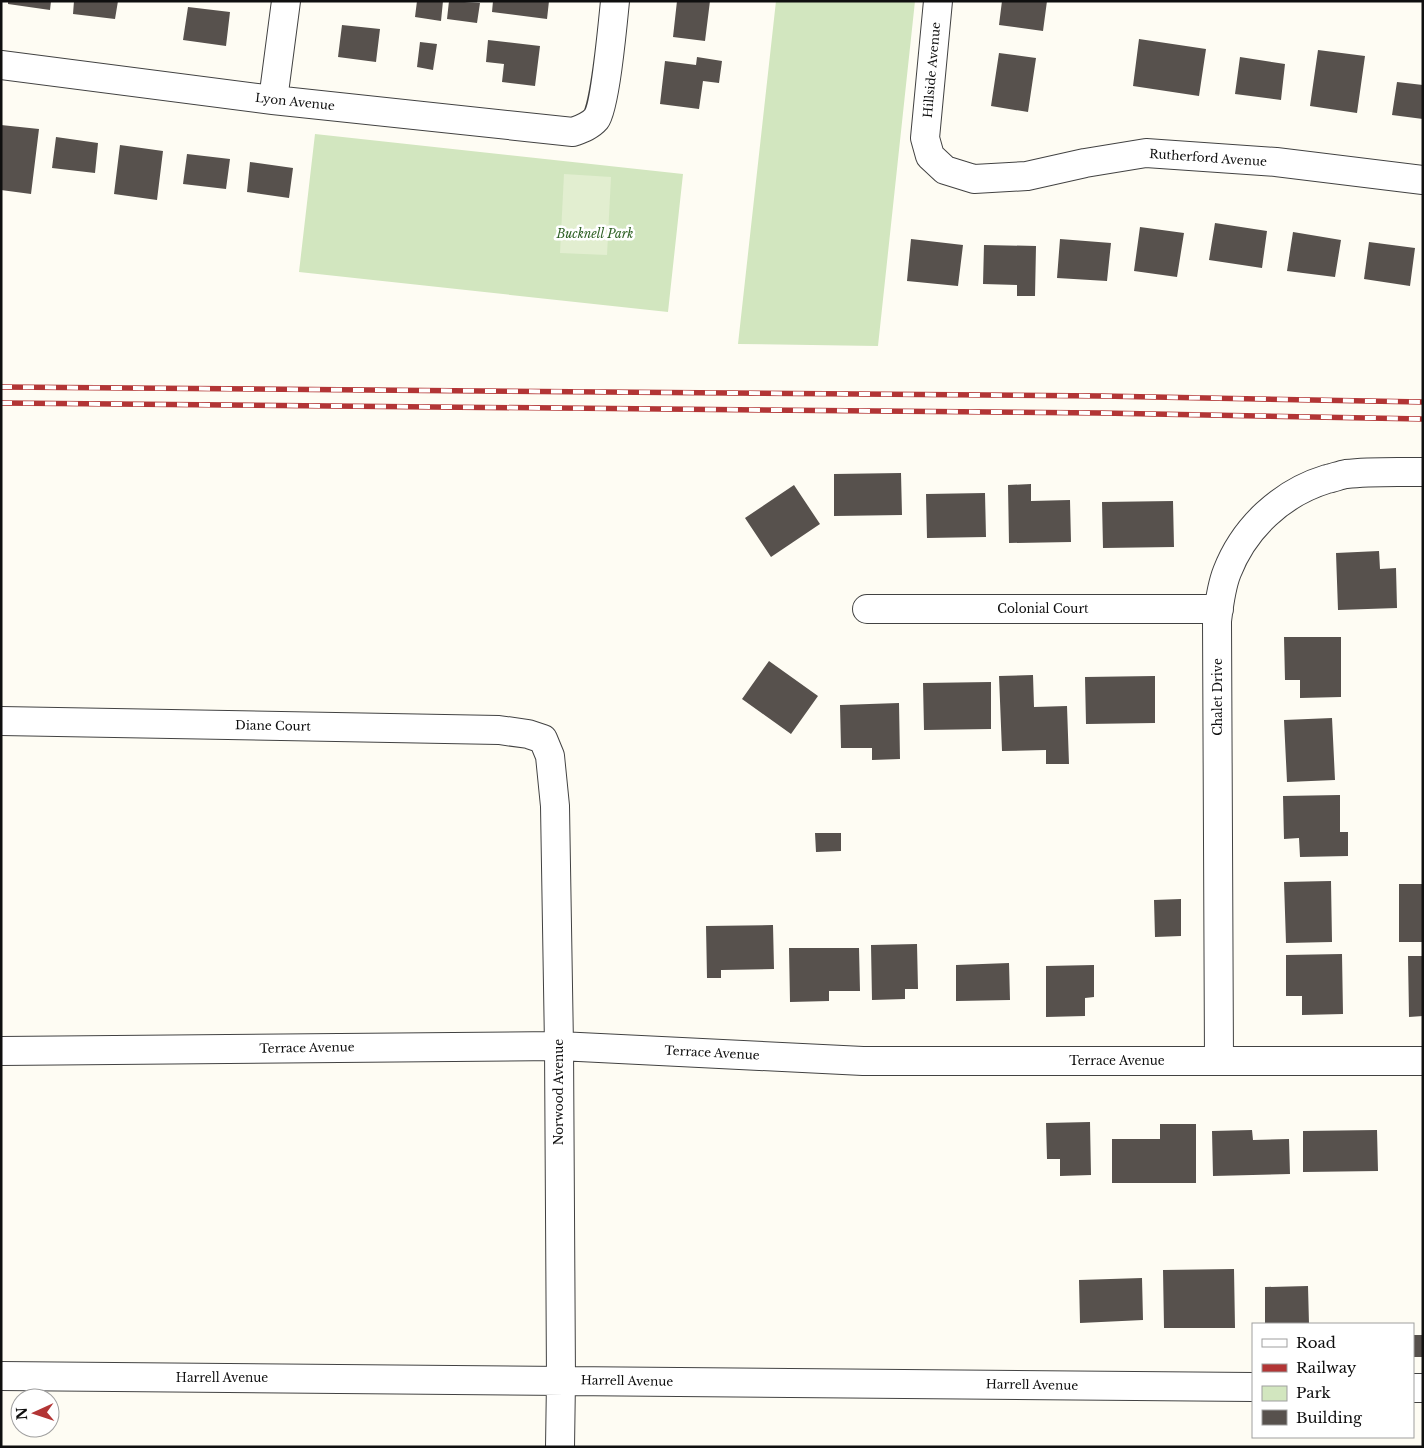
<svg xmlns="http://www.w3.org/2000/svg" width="1424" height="1448" viewBox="0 0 1424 1448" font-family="'Libre Baskerville',serif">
	<rect width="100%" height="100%" fill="#fefcf3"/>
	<path fill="#d2e6bf" d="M776,1H915L878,346L738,344Z
		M315,134L683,174L668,312L299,272Z"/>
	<path fill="#e2eed0" d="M564,174L611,177L607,255L560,253Z"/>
	<path fill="#57514d" d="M8,1H51L50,10L8,4Z
		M74,1H118L115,19L73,14Z
		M417,1H443L441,21L415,17Z
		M449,1L480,3L477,23L447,19Z
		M493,1H549L547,19L492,12Z
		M677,1H710L705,41L673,37Z
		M1002,1H1047L1043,31L999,25Z
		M188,7L230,12L226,46L183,40Z
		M342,25L380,29L376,62L338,57Z
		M1139,39L1206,49L1199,96L1133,86Z
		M488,40L540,46L535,86L502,82L504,64L486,62Z
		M420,42L437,44L433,70L417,67Z
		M1318,50L1365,56L1357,113L1310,106Z
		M999,53L1036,58L1028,112L991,106Z
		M697,57L722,61L719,83L703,81L699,109L660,104L665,61L696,65Z
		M1240,57L1285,64L1281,100L1235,94Z
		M1397,82L1423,85V119L1392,115Z
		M1,125L39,129L31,194L1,190Z
		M56,137L98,143L95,173L52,168Z
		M120,145L163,151L157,200L114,194Z
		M187,154L230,159L226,189L183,184Z
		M250,162L293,168L289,198L247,192Z
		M1215,223L1267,231L1262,268L1209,260Z
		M1140,227L1184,233L1177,277L1134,271Z
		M1293,232L1341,240L1335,277L1287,271Z
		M911,239L963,245L958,286L907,281Z
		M1060,239L1111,243L1107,281L1057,278Z
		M1369,242L1415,248L1410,286L1364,279Z
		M984,245L1036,246L1035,296H1017V285L983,284Z
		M901,473L902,515L834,516V474Z
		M1031,484V501L1070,500L1071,542L1009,543L1008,485Z
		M794,485L820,524L771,557L745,518Z
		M985,493L986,537L927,538L926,494Z
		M1173,501L1174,547L1103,548L1102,502Z
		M1379,551L1380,569L1396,568L1397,608L1338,610L1336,553Z
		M1284,637H1341V697L1300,698V680H1285Z
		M769,661L818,696L791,734L742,699Z
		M1033,675L1034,707L1067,706L1069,764H1046V750L1002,751L999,676Z
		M1155,676V723L1086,724L1085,677Z
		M991,682V729L924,730L923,683Z
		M899,703L900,759L872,760V748H841L840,705Z
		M1332,718L1335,780L1287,782L1284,720Z
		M1340,795V832H1348V856L1300,857L1299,838L1284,839L1283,796Z
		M815,833H841V851L816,852Z
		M1331,881L1332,942L1286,943L1284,882Z
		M1399,884H1423V942H1399Z
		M1181,899V936L1155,937L1154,900Z
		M773,925L774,969L721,970V978H707L706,926Z
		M917,944L918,989H905V999L872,1000L871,945Z
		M789,948H859L860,991H829V1001L790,1002Z
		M1342,954L1343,1014L1302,1015V996H1286V955Z
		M1408,956H1423V1016L1409,1017Z
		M1009,963L1010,1000L956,1001V965Z
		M1094,965V997L1085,998V1016L1046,1017V966Z
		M1090,1122L1091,1175L1060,1176V1159H1047L1046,1123Z
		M1160,1124H1196V1183H1112V1139H1160Z
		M1252,1130L1253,1140L1289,1139L1290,1174L1213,1176L1212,1131Z
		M1377,1130L1378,1171L1303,1172V1131Z
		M1234,1269L1235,1328H1164L1163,1270Z
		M1142,1278L1143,1320L1080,1323L1079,1280Z
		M1308,1286L1309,1324H1265V1287Z
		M1413,1335H1423V1357H1413Z"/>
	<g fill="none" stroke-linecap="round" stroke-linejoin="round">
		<defs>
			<path id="minor" d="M938,1L925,138L930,156L945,170L974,179L1027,176L1085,163L1146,153L1276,162L1423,180
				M1,65L273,100L573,132C581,129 590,126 596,119C605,108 613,21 615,1
				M273,100L286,1
				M867,609H1219
				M1,721L499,730L528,734L543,739L550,756L555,806L559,1046L561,1380L560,1447
				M1,1051L559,1046L863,1061H1423
				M1219,1061L1217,621C1219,605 1221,587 1227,572C1244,528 1281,493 1327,479C1333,478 1340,475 1346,474C1371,471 1397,472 1423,472
				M1,1376L1253,1387
				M1413,1388H1423"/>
		</defs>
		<use href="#minor" stroke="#424242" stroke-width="30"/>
		<use href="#minor" stroke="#fff" stroke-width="28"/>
		<defs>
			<path id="rail" d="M1,387L1101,396L1423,402
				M1,403L1101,413L1423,419"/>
		</defs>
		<use href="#rail" stroke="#b23535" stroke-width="5.5"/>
		<use href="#rail" stroke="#fff" stroke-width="4" stroke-dasharray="11" stroke-linecap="butt"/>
	</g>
	<g text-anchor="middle" stroke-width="5" stroke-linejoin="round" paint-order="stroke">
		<g font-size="12" fill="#0f0f0f" stroke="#fff">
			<text transform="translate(932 70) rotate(-85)" y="4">Hillside Avenue</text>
			<text transform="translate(295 102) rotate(6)" y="4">Lyon Avenue</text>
			<text transform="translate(1208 158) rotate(4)" y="4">Rutherford Avenue</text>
			<text x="1043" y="613">Colonial Court</text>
			<text transform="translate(1218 697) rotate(-90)" y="4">Chalet Drive</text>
			<text transform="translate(273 726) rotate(1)" y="4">Diane Court</text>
			<text transform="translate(307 1048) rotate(-1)" y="4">Terrace Avenue</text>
			<text transform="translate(712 1053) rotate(3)" y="4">Terrace Avenue</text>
			<text x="1117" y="1065">Terrace Avenue</text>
			<text transform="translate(559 1092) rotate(-90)" y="4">Norwood Avenue</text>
			<text x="222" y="1382">Harrell Avenue</text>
			<text transform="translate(627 1381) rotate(1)" y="4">Harrell Avenue</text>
			<text transform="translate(1032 1385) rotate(1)" y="4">Harrell Avenue</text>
		</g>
		<g font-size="12" font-style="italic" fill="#2f6126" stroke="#fff">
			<text x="595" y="238">Bucknell Park</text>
		</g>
	</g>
	<rect width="1424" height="1448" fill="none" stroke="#0f0f0f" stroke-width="5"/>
	<rect x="1252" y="1323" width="162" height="115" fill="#ffffff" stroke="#9f9f9f"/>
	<rect x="1262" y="1339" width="25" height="8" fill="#ffffff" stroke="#9f9f9f"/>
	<text x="1296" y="1348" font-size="15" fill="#0f0f0f">Road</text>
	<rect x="1262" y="1364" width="25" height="8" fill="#b23535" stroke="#9f9f9f"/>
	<text x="1296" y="1373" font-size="15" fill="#0f0f0f">Railway</text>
	<rect x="1262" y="1386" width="25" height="15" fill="#d2e6bf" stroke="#9f9f9f"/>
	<text x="1296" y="1398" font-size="15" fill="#0f0f0f">Park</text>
	<rect x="1262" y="1410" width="25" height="15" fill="#57514d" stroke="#9f9f9f"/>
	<text x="1296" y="1423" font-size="15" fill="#0f0f0f">Building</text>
	<g transform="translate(35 1413) rotate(267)"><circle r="24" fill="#ffffff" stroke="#9f9f9f"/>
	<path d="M0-4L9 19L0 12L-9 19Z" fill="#b23535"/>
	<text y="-8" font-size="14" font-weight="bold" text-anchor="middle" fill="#0f0f0f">N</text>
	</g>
</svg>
